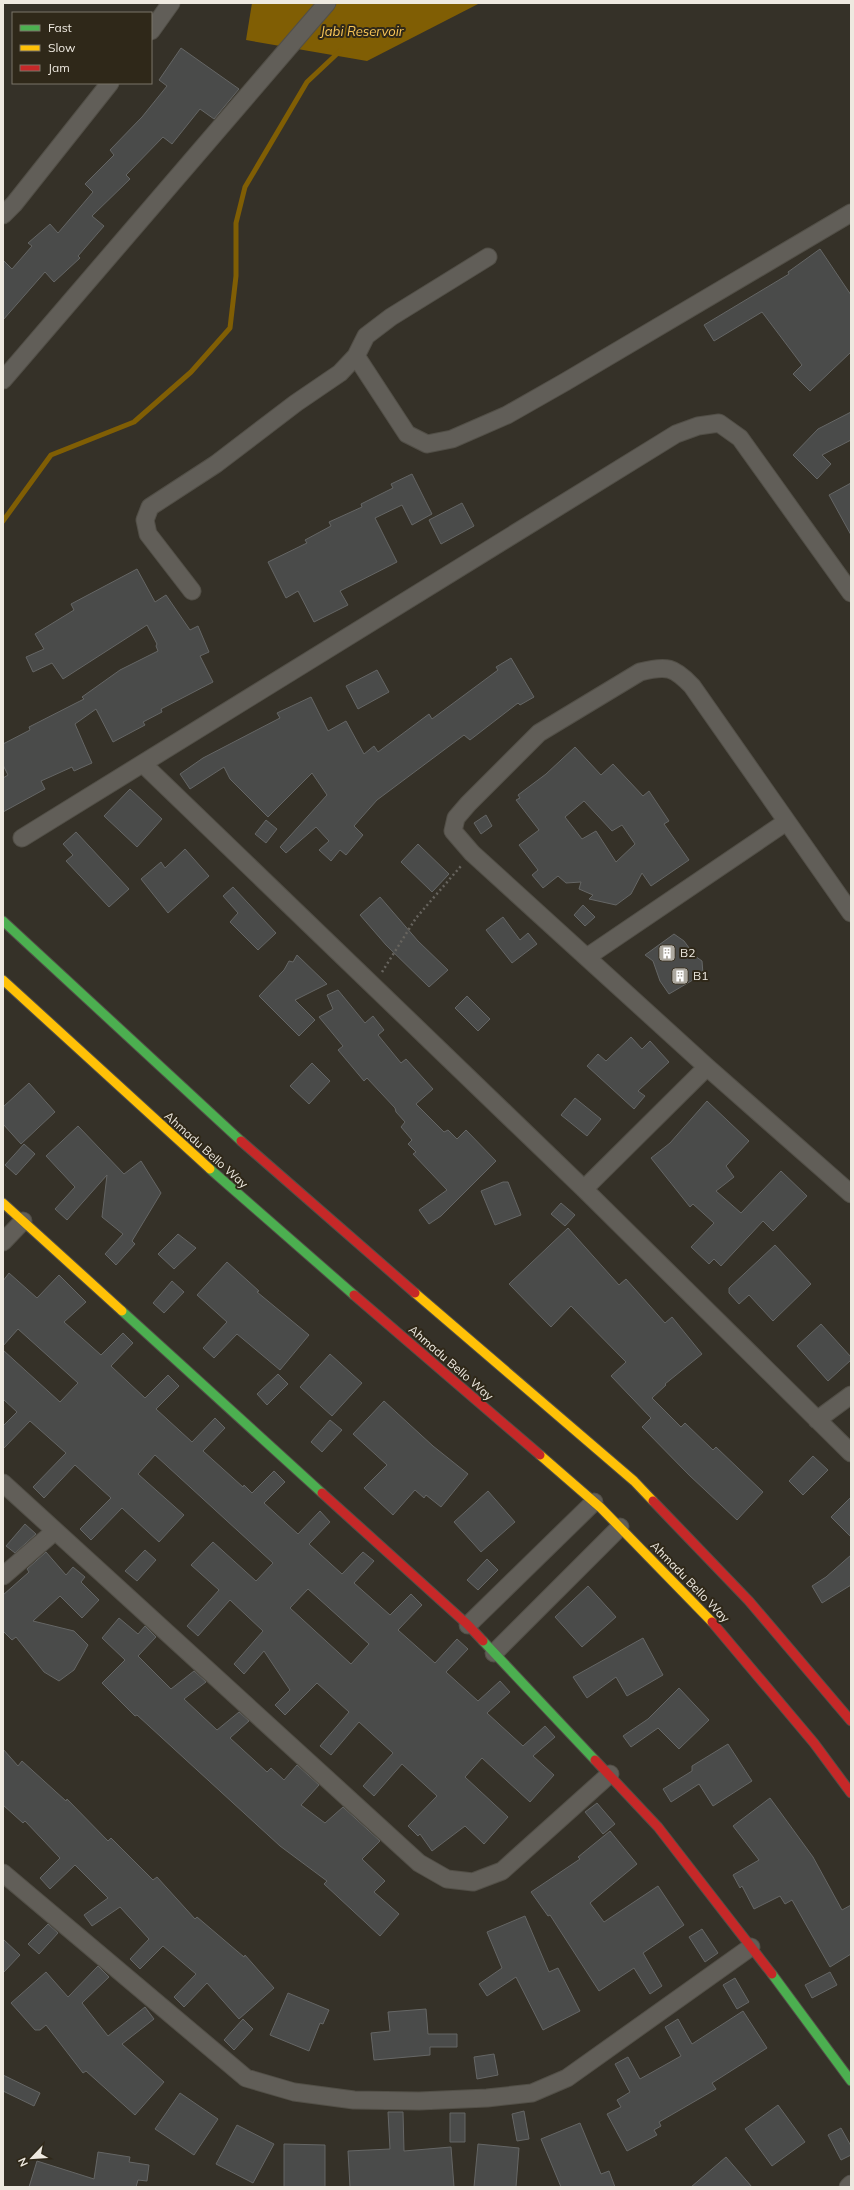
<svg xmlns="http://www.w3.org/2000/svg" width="854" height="2190" viewBox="0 0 854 2190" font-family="Mulish,sans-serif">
	<rect width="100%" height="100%" fill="#353128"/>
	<path fill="#805e04" d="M252,3H480L367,61L246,40Z"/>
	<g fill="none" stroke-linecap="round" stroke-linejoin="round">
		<path stroke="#805e04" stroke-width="5" d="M3,521L51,455L134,422L191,372L230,328L236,276V223L245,187L307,82L340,51"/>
	</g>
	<path fill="#4a4b4a" stroke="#656665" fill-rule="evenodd" d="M181,48L239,89L214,119L200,109L172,144L163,137L126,175L130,179L92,216L104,226L78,256L80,258L54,282L45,272L3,320V260L12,269L32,246L28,243L50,224L58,233L93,192L85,184L114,155L110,150L142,117L167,86L159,80Z
		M820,249L851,295V352L810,391L793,374L802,365L762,312L714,341L704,325L789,274L788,272Z
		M851,412V440L822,455L831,464L817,479L793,455L818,429Z
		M412,474L432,514L412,525L402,505L375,518L397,562L340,591L348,605L314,622L298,591L286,598L268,562L307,543L305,540L331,526L329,522L362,507L361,504L393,488L391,484Z
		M851,483V535L829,495Z
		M462,503L474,526L441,544L429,520Z
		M137,569L155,602L166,595L190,630L198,626L209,652L200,656L213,682L161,709L162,712L143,722L145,725L113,742L96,709L75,724L92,763L74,771L72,767L41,781L45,789L3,812V778L8,775L3,765V744L30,730L29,727L84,699L82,697L120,670L158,651L156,646L157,644L147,625L63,679L52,663L33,672L26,657L44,649L35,634L74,610L71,604Z
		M511,658L534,697L520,705L518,703L470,740L464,735L377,800L354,826L363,835L346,855L340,850L331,861L319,850L329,841L316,827L286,853L280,847L327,795L312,773L268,817L230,779L224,767L190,789L180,774L203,758L280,718L277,713L311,697L328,731L346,721L364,754L374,746L378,752L429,714L432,719L498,670L496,667Z
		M377,670L389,692L358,709L346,686Z
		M575,747L601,775L613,764L643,796L649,791L669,821L664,824L689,860L651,886L642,873L631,894L616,905L589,899L593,895L579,889L581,882L566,883L558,876L543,888L532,875L538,870L519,845L539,830L516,800L520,798L518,795L546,774ZM584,801L612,831L622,825L635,844L616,862L596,831L582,839L565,817Z
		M130,789L162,819L137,847L104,816Z
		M486,815L492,826L481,834L474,823Z
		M266,820L277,829L266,843L255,834Z
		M76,832L129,889L109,907L66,861L73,855L63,844Z
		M418,844L449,874L432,892L401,862Z
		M185,849L209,876L168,913L141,879L161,862L165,868Z
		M233,887L276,933L258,950L230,922L238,913L223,896Z
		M380,897L418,941L448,970L429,987L386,945L360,915Z
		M583,905L595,917L585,926L574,915Z
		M503,917L520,940L528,933L537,944L512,963L486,930Z
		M674,934L684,941L695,956L702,961L703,974L669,994L660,981L653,961L645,955Z
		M297,955L327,984L295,1000L315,1020L299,1036L259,996L284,970L289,961L293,962Z
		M338,990L365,1023L373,1016L384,1030L378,1035L401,1063L406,1059L433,1089L416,1104L444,1132L448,1130L457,1139L466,1130L496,1161L441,1216L429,1224L419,1210L447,1190L413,1154L416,1152L408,1144L412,1140L401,1127L405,1122L396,1112L395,1108L367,1078L364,1081L338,1050L343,1046L319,1017L333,1009L327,995Z
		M467,996L490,1019L478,1031L455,1008Z
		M631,1037L642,1049L650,1041L669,1062L638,1091L645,1096L634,1109L587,1066L598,1054L606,1061Z
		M312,1063L330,1081L309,1104L290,1086Z
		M29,1083L55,1112L21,1144L3,1124V1107Z
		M575,1098L601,1119L587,1136L561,1115Z
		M707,1101L749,1141L726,1166L734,1177L716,1191L741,1213L781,1171L807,1196L773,1231L763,1221L721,1266L714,1259L709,1264L691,1247L714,1223L693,1204L690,1207L651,1158L670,1143Z
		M78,1126L124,1174L141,1161L161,1193L132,1241L135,1244L116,1265L105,1254L123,1234L102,1217L107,1175L67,1220L55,1209L75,1187L46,1156Z
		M24,1144L35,1154L16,1175L5,1165Z
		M503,1182H508L521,1215L495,1225L481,1191Z
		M561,1203L575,1215L565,1226L551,1214Z
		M568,1228L619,1285L626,1279L665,1323L672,1317L702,1354L665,1384L666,1385L652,1398L681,1427L685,1423L713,1450L716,1447L763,1492L737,1520L689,1475L642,1427L651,1418L611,1376L626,1362L571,1306L551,1327L509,1284Z
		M178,1234L196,1248L174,1269L158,1254Z
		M775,1245L811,1284L773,1321L749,1295L739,1304L729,1293V1288Z
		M227,1262L259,1291L257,1292L309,1335L280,1370L237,1334L214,1358L203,1348L227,1322L197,1295Z
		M9,1273L37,1298L59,1275L86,1302L64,1322L101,1355L123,1333L133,1343L111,1366L145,1398L168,1375L179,1386L156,1409L192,1442L215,1418L225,1428L203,1451L243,1487L244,1485L252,1493L274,1471L285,1482L264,1503L298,1534L320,1511L330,1522L309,1544L342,1574L363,1552L374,1561L354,1583L390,1615L411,1594L422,1605L398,1630L435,1663L457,1639L468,1649L446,1672L478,1701L500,1681L510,1692L487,1713L523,1746L545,1726L555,1737L533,1756L554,1775L530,1802L482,1758L465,1777L508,1817L484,1844L465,1826L432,1851L420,1834L418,1836L408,1826L437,1796L402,1764L374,1796L363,1786L393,1753L359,1722L331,1755L320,1746L349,1712L317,1683L285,1715L275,1705L290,1690L264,1651L244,1674L234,1664L263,1631L230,1600L198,1636L187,1626L219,1590L191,1565L213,1542L256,1581L273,1563L155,1455L138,1474L184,1515L159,1542L122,1508L91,1540L80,1529L111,1498L75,1465L44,1498L33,1487L66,1453L30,1421L3,1449V1426L17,1412L3,1399V1350L60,1402L78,1383L18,1329L3,1346V1281ZM308,1589L369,1644L351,1664L290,1608Z
		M172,1281L184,1292L164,1313L153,1303Z
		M821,1324L851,1357V1360L828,1381L797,1346Z
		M330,1354L362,1383L332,1416L300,1387Z
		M278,1374L288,1384L267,1405L257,1394Z
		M384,1401L433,1446L468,1474L441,1507L426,1495L424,1498L415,1490L393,1515L364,1488L387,1465L353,1434Z
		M330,1420L342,1430L322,1452L311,1442Z
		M813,1456L828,1470L803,1495L789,1481Z
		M488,1491L515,1522L481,1552L454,1522Z
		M851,1497V1537L831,1517Z
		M25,1524L36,1534L15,1553L6,1546Z
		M145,1550L156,1560L137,1581L125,1571Z
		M46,1552L66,1575L73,1567L85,1577L81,1582L99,1600L82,1618L60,1596L33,1621L74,1631L88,1645L74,1670L59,1681L44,1672L16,1637L12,1640L3,1631V1595L29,1572L27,1569Z
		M851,1555V1585L822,1603L812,1586L826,1577Z
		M487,1559L498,1570L478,1590L467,1580Z
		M588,1586L616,1617L582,1647L555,1617Z
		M119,1618L138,1634L145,1626L156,1637L138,1656L171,1689L194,1671L206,1682L184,1699L217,1730L239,1712L249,1721L230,1738L267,1772L271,1768L284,1780L297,1765L319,1785L301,1805L325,1823L343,1807L380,1841L362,1859L385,1881L374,1892L399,1914L380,1936L324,1884L327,1881L280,1846L137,1715L135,1716L102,1683L125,1660L102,1638Z
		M643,1638L663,1675L627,1696L616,1677L587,1698L573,1677Z
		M679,1688L709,1720L679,1749L658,1728L631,1747L623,1736L648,1719Z
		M728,1744L752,1781L713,1806L699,1784L671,1802L663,1789L692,1771V1766Z
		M3,1749L18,1766L22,1761L66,1801L67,1799L108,1841L111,1838L153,1880L157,1877L195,1919L197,1917L244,1957L245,1955L274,1988L239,2019L207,1983L184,2007L174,1997L196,1974L163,1946L140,1969L130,1959L149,1939L120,1907L92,1926L84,1915L108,1898L75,1865L50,1889L40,1878L60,1858L25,1821L23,1823L3,1805Z
		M770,1798L813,1857L842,1910L851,1905V1954L830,1967L792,1900L785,1904L780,1896L754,1909L742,1886L740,1888L733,1875L759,1860L733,1826Z
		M597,1803L615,1824L603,1834L585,1812Z
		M610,1831L637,1864L590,1903L604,1922L658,1886L684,1925L643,1953L662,1986L650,1994L634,1968L599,1991L550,1915L548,1916L531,1892L580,1859L578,1857Z
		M525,1916L549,1972L558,1968L580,2011L543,2030L516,1977L487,1996L479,1984L502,1968L487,1932Z
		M48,1924L58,1933L39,1954L28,1944Z
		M702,1929L718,1953L705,1962L689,1937Z
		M3,1939L20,1955L3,1973Z
		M98,1966L109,1977L82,2003L108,2036L145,2007L154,2019L122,2044L164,2082L135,2115L86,2071L83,2073L46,2025L40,2030H35L11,2003L46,1972L68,1997Z
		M830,1972L837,1985L812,1998L805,1985Z
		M735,1978L749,2002L737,2009L723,1985Z
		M288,1993L329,2010L323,2024L320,2023L309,2051L270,2035Z
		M426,2009L428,2034H457V2047H430V2055L374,2060L371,2033L390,2031L388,2012Z
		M743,2011L767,2048L712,2083L716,2089L659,2122L661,2126L654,2130L657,2135L627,2151L607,2114L621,2107L617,2100L630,2092L615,2064L628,2057L640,2079L681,2056L665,2027L678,2019L692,2044Z
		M243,2019L253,2029L234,2050L224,2040Z
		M494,2054L498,2075L477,2079L474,2057Z
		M3,2075L40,2093L34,2106L3,2091Z
		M180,2093L218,2119L194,2155L155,2129Z
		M778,2105L805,2142L772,2166L745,2129Z
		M524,2111L529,2139L517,2141L512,2114Z
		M388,2112H403L404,2151L451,2147L454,2187H350L348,2151L390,2149Z
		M450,2113H465V2142H450Z
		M580,2123L601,2174L609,2171L615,2187H561L541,2139Z
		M237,2125L274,2144L253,2183L216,2164Z
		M841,2128L851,2146V2155L841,2160L828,2135Z
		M284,2144L325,2145V2187H284Z
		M478,2144L519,2148L516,2187H474Z
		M98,2152L130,2157L129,2162L149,2165L147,2181L138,2180L136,2187H29L37,2161L94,2179Z
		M726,2157L752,2187H691Z"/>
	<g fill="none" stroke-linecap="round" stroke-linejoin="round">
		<defs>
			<path id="street" d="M151,31L171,3
				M3,215L14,204L110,83
				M356,356L407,434L427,444L452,439L507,415L565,382L851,213
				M3,380L327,3
				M192,591L148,534L145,520L150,507L216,464L296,403L340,373L356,356L366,336L391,317L488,257
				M143,764L584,1189L851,1453
				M22,838L676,434L698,426L719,423L740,438L851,593
				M851,913L692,686C674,667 667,665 640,672L539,733L468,804L456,818L453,831L472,853L707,1067L851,1194
				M587,957L786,822
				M584,1189L707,1067
				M3,1242L23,1221
				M817,1420L851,1395
				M3,1483L419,1863L447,1879L473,1882L502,1871L610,1774
				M3,1576L55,1531
				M468,1625L594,1502
				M494,1653L620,1527
				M3,1873L246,2078L294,2092L354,2100L419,2101L487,2098L532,2093L567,2078L751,1947
				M848,2187L851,2184"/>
			<path id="fast" d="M3,921L241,1141
				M210,1169L354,1295
				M122,1311L322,1493
				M483,1641L595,1760
				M772,1974L851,2081"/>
			<path id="slow" d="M3,980L210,1169
				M3,1203L122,1311
				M415,1293L634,1481L653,1501
				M540,1455L601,1508L712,1622"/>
			<path id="jam" d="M241,1141L415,1293
				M354,1295L540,1455
				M322,1493L468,1625L483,1641
				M653,1501L749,1601L851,1721
				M712,1622L814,1743L851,1793
				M595,1760L658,1827L772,1974"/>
		</defs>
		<use href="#street" stroke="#524f47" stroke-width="19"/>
		<use href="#fast" stroke="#524f47" stroke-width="11"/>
		<use href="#slow" stroke="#524f47" stroke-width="11"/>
		<use href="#jam" stroke="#524f47" stroke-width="11"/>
		<path stroke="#67645e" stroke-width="2.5" stroke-dasharray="2 3" stroke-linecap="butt" d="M382,972L416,918L461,866"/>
		<use href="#street" stroke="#615e58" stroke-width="17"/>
		<use href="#fast" stroke="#4caf50" stroke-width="9"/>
		<use href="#slow" stroke="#ffc107" stroke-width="9"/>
		<use href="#jam" stroke="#c62828" stroke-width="9"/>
	</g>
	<defs>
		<symbol id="building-square" viewBox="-11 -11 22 22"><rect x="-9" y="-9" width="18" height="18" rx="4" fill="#ada9a0" stroke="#2f2819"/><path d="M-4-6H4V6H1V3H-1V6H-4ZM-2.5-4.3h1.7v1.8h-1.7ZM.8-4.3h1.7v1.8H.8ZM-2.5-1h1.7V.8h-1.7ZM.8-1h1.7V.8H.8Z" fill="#fff"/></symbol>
	</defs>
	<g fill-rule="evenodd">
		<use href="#building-square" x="657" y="943" width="20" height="20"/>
		<use href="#building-square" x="670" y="966" width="20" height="20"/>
	</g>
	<g text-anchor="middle" stroke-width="4" stroke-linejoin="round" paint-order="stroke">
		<g font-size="12" fill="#eee9e0" stroke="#2f2819" text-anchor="start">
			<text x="680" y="957">B2</text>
			<text x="693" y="980">B1</text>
		</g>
		<g font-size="12" fill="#eee9e0" stroke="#2f2819">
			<text transform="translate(206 1150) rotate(42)" y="4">Ahmadu Bello Way</text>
			<text transform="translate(451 1363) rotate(41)" y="4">Ahmadu Bello Way</text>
			<text transform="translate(690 1582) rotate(46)" y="4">Ahmadu Bello Way</text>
		</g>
		<g font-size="13" font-style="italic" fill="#f9c658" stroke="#2f2819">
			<text x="362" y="36">Jabi Reservoir</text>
		</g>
	</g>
	<rect width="854" height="2190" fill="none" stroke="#eee9e0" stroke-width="8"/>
	<rect x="12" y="12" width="140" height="72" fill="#2f2819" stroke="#7b7569"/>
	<rect x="20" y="25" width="20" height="6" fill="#4caf50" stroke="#7b7569"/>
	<text x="48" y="32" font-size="12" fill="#eee9e0">Fast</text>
	<rect x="20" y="45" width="20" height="6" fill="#ffc107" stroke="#7b7569"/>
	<text x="48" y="52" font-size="12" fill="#eee9e0">Slow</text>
	<rect x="20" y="65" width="20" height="6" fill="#c62828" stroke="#7b7569"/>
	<text x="48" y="72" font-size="12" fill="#eee9e0">Jam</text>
	<g transform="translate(32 2158) rotate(245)" stroke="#2f2819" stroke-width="3" paint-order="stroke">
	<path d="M0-3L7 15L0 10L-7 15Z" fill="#eee9e0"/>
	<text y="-6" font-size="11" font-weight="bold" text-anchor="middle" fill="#eee9e0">N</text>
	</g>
</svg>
